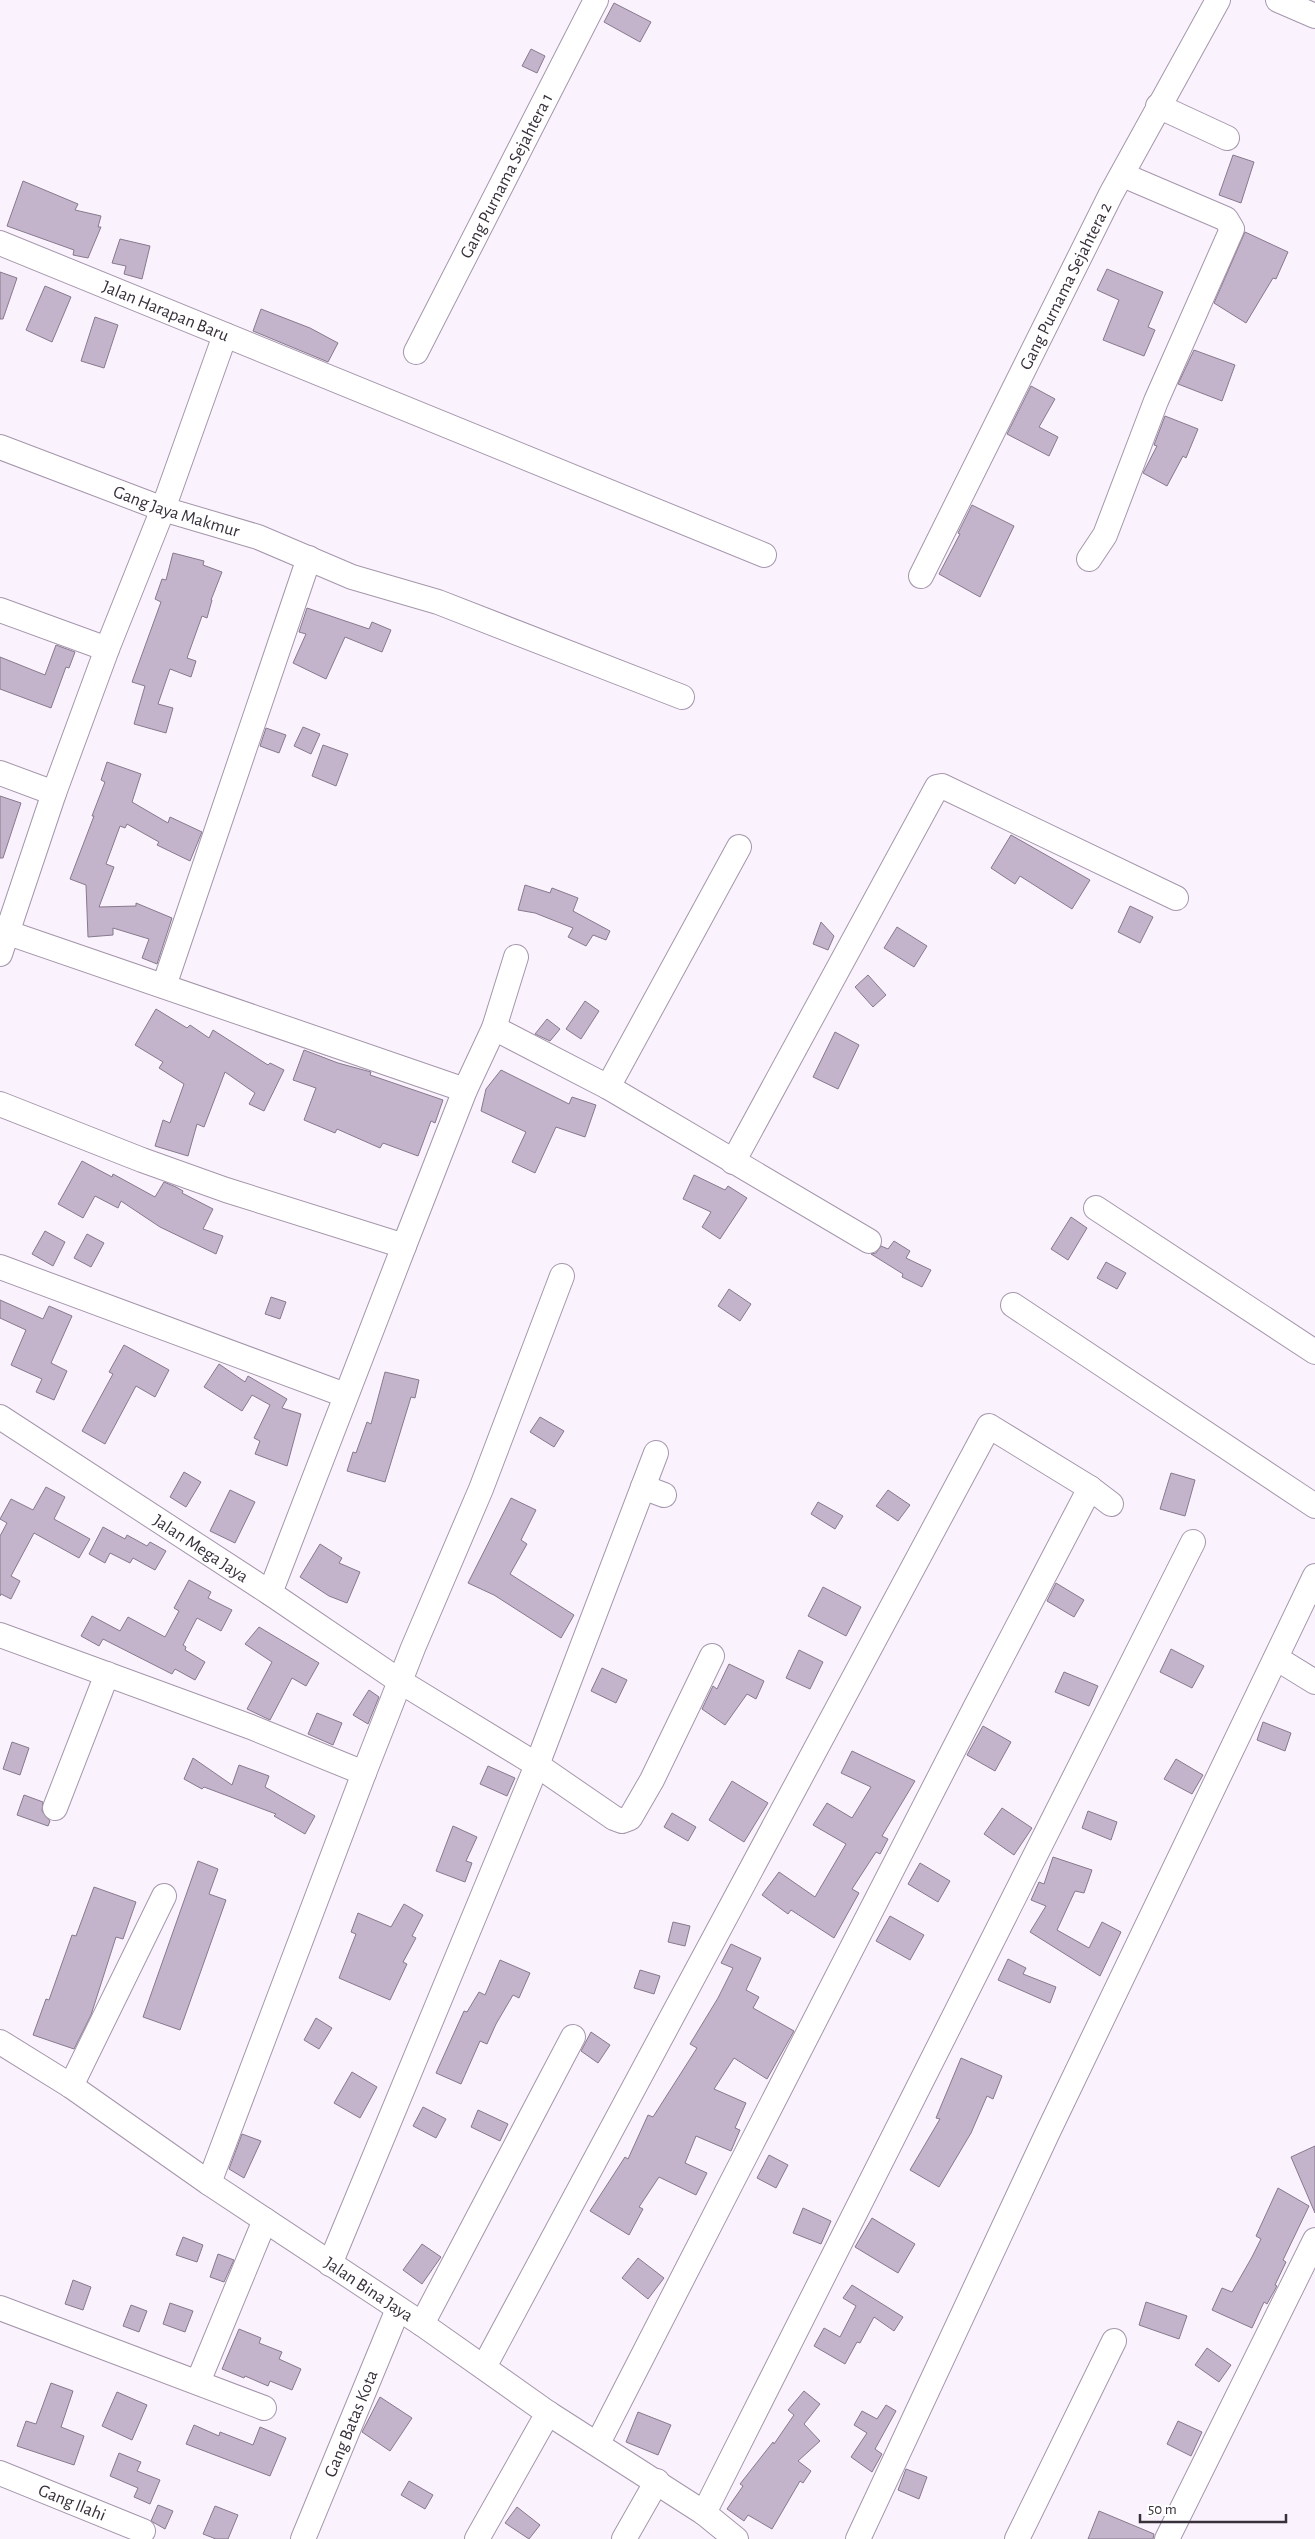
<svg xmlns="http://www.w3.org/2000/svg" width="1315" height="2539" viewBox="0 0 1315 2539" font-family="'Alegreya Sans',sans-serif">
	<rect width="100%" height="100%" fill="#faf3fd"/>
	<path fill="#c4b4cb" stroke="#87798e" d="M614,3L651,22L640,42L604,22Z
		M531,49L545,56L537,73L522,66Z
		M1233,155L1254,162L1241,203L1219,195Z
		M23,181L78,204L75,210L101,216L98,227H101L88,258L73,255L74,250L7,226Z
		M1245,232L1288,252L1276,279L1273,278L1246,323L1214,303Z
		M120,239L150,246L142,279L124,274L126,266L112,263Z
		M1107,269L1163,292L1148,327L1155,330L1144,356L1103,340L1119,300L1097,290Z
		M0,272L17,278L3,319H0Z
		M45,286L71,297L52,342L26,330Z
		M261,309L310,328L338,343L328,362L253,331Z
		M95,317L118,325L104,368L81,361Z
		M1194,350L1235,365L1222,401L1178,384Z
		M1031,386L1055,399L1039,427L1058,437L1049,456L1007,434Z
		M1165,416L1198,429L1186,458L1183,456L1167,486L1143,473L1157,446L1154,445Z
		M972,505L1014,526L980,597L939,574L960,534L958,533Z
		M173,553L204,561L203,565L222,572L211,600H212L207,618L202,616L187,658L196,661L191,677L170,669L158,704L173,708L166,733L134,724L145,686L132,682L161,602L155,599L162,579L166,580Z
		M307,608L369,629L372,622L391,630L382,652L345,637L326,679L293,663L306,634L299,632Z
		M56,645L75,652L69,668L66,667L51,708L0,689V657L45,675Z
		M303,727L320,734L311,754L294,746Z
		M266,728L286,735L279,753L260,746Z
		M323,745L348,754L336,786L312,776Z
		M107,762L141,774L132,802L168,823L170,817L202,832L190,861L157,845L159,842L127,824L125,828L120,826L106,864L114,867L99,907L136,906V903L172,918L157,964L142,958L149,939L113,928V935L88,937L86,885L70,879L94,816H92L105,782L101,780Z
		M0,796L21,803L3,858H0Z
		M1011,835L1090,880L1072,909L1020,876L1015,884L991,868Z
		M525,885L550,893L552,888L578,898L573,911L610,931L606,940L593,935L586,946L568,937L573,928L535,913L518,910Z
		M1130,906L1153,917L1140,943L1118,932Z
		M821,922L834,936L828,950L813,944Z
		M897,927L927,946L914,967L884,948Z
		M868,975L886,995L873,1007L855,987Z
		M585,1001L599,1011L581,1039L566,1029Z
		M156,1009L187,1028L190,1025L209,1038L213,1030L268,1065L270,1063L284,1070L264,1111L249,1104L255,1093L225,1072L204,1127L197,1124L188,1156L155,1146L163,1120L170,1123L184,1084L159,1068L163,1062L135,1045Z
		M547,1019L560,1029L550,1041L535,1034Z
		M835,1032L859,1045L838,1089L813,1077Z
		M304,1050L338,1063L371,1072L370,1075L443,1100L435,1123L431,1121L418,1156L383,1143L380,1148L337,1129L335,1133L304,1120L316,1088L293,1080Z
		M501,1070L569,1104L572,1097L596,1105L585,1137L556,1127L535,1173L512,1162L526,1132L481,1111L486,1089Z
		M82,1161L112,1177L113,1174L155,1197L164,1182L176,1187L183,1191L182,1193L213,1209L203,1229L223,1236L216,1254L160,1227L121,1201L118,1208L95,1196L83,1218L58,1204Z
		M694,1175L725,1190L728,1186L747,1198L720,1239L702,1227L711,1212L683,1199Z
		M1071,1217L1087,1228L1068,1260L1051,1249Z
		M45,1231L65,1242L53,1266L32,1254Z
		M87,1234L104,1243L91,1267L74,1258Z
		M894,1241L910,1251L906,1258L931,1270L922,1287L902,1277L903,1274L871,1254L876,1253L881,1246L888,1249Z
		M1106,1262L1126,1273L1117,1289L1097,1278Z
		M729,1289L751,1304L740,1321L718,1306Z
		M271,1297L286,1302L280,1319L265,1314Z
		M0,1300L43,1319L49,1306L72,1316L51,1363L67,1371L54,1400L36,1392L42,1379L11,1365L26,1330L0,1318Z
		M124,1345L169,1370L155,1397L136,1386L105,1444L82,1431L113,1374L109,1372Z
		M219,1364L245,1382L248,1376L287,1399L282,1408L301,1414L287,1466L255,1454L260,1441L254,1438L270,1405L252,1395L242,1411L204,1387Z
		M385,1372L419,1380L415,1398L411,1397L385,1482L347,1471L353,1452L356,1453L367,1422L371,1424Z
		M540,1417L564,1431L554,1447L530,1432Z
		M184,1472L201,1482L186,1507L170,1497Z
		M1171,1473L1195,1480L1185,1516L1160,1509Z
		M46,1487L65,1497L54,1519L90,1539L79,1558L34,1533L11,1576L20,1581L11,1599L1,1594L0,1596V1536L7,1523L0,1519L11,1499L33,1510Z
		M230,1490L255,1502L235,1543L210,1531Z
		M888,1490L910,1505L898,1521L876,1506Z
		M511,1498L536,1510L521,1540L527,1544L510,1574L574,1615L561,1638L494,1595L468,1583Z
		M818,1502L843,1516L835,1529L811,1514Z
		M103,1527L125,1539L127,1535L147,1546L150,1542L166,1551L155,1570L133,1558L130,1563L110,1553L105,1563L89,1554Z
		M320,1544L342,1558L339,1563L360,1572L347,1603L329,1596L300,1577Z
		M189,1580L211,1592L208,1598L232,1610L221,1631L197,1618L183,1645L186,1647L185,1650L205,1662L195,1680L175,1669L172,1674L103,1639L99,1646L81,1636L92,1616L120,1631L128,1617L165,1637L179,1611L174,1608Z
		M1056,1583L1084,1600L1074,1617L1047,1601Z
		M823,1587L861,1607L846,1636L808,1616Z
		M259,1627L319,1663L306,1686L292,1678L270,1720L247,1709L272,1662L245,1644Z
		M1171,1649L1204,1666L1192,1688L1160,1672Z
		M799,1650L823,1662L810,1689L786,1678Z
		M729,1664L764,1681L756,1699L747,1694L725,1725L702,1709L713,1686L717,1689Z
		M602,1668L627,1680L616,1703L591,1691Z
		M1064,1672L1098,1686L1089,1706L1055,1692Z
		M369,1690L379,1697L368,1724L353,1715Z
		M317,1713L342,1723L333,1745L308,1734Z
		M1263,1722L1291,1733L1285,1751L1257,1740Z
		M983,1726L1011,1742L995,1771L967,1755Z
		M12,1742L29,1748L20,1775L3,1769Z
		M852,1751L915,1781L882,1836L888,1839L880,1854L876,1852L852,1889L859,1893L834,1938L791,1910L788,1914L762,1895L779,1872L815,1897L846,1844L813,1825L827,1803L852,1818L871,1787L841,1773Z
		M193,1758L232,1785L239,1765L269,1776L265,1787L315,1816L305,1834L274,1816L276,1814L204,1787L202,1789L184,1779Z
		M1176,1759L1203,1775L1192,1794L1164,1779Z
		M488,1766L515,1778L507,1796L480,1784Z
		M732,1781L768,1803L744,1842L709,1820Z
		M24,1795L43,1802L42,1811L50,1821L48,1826L17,1815Z
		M1002,1808L1032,1828L1014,1855L984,1834Z
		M1088,1811L1117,1822L1111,1840L1082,1828Z
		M672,1813L696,1827L688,1841L664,1827Z
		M453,1826L477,1837L466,1861L472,1863L465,1882L436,1871Z
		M1053,1857L1092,1870L1084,1893L1075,1891L1057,1930L1089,1948L1102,1922L1121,1932L1100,1976L1030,1932L1046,1906L1031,1900L1039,1882L1044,1884Z
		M198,1861L218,1869L209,1894L226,1900L180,2030L143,2017Z
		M920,1863L950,1881L938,1902L908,1884Z
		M94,1887L136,1902L123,1939L116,1937L91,2015L74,2049L33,2035L46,1999L49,2000L72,1935L76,1936Z
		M404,1904L423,1915L412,1936L416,1938L403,1962L407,1964L390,2000L339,1978L356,1934L351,1932L358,1913L391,1927Z
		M890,1916L924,1935L910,1960L876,1941Z
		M673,1922L690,1926L685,1946L668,1942Z
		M731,1944L761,1958L746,1990L759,1997L753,2008L794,2031L767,2079L734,2058L714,2089L746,2103L735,2128L740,2130L731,2151L696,2136L685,2163L707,2173L696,2195L659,2177L639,2207L643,2209L629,2235L590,2211L625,2157L628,2159L648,2115L653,2117L697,2048L690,2044L718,1998L733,1968L721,1963Z
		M1008,1959L1026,1968L1023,1974L1056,1987L1050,2003L998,1980Z
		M500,1960L530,1973L519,1998L513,1995L496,2024L487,2044L480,2041L461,2084L436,2073L464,2011L467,2012L479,1992L485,1995Z
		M640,1970L660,1976L654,1994L634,1988Z
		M316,2018L332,2028L319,2049L304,2040Z
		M591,2032L610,2045L598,2063L581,2051Z
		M961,2058L1002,2076L993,2099L987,2096L971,2133L939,2187L910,2170L940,2119L936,2118Z
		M352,2072L377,2087L360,2118L334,2103Z
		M423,2107L446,2119L436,2138L413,2126Z
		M478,2110L508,2124L500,2141L471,2127Z
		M242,2134L261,2141L244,2178L229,2169Z
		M1315,2146V2213L1291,2157Z
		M769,2155L788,2165L776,2188L757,2178Z
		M1278,2188L1309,2206L1283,2260L1286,2262L1275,2285L1277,2286L1267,2304L1264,2302L1252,2328L1212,2310L1222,2288L1232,2292L1252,2257L1261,2239L1256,2236Z
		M803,2208L831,2221L821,2244L793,2233Z
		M872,2218L915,2244L898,2273L855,2247Z
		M183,2237L203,2245L197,2262L176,2255Z
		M422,2244L441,2257L422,2284L403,2270Z
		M218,2254L234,2260L224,2282L210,2277Z
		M638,2258L664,2278L648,2299L622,2278Z
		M73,2280L91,2287L83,2310L65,2304Z
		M852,2285L903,2317L894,2331L874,2317L860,2343L857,2342L845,2364L814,2346L824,2328L840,2337L856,2306L843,2298Z
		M1146,2302L1187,2316L1179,2339L1139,2325Z
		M170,2303L193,2311L185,2332L163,2324Z
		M131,2305L147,2311L139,2332L123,2326Z
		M239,2329L261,2338L259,2343L282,2352L279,2359L301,2369L292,2390L270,2381L268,2386L245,2376L244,2378L222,2369Z
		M1207,2348L1231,2365L1219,2382L1195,2365Z
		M51,2383L73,2391L61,2427L84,2436L74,2465L17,2446L26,2421L36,2424Z
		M804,2391L820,2404L804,2424L820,2441L798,2461L811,2471L803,2483L800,2481L772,2529L748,2515L744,2521L727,2509L743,2486L740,2484L773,2442L774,2444L794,2415L788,2410Z
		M117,2392L147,2405L132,2440L102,2426Z
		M380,2397L412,2418L390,2451L362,2432Z
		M886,2405L896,2411L875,2449L882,2454L872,2472L851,2457L867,2433L854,2425L862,2411L877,2419Z
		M638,2412L671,2425L658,2455L626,2442Z
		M1178,2421L1202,2432L1191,2456L1167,2444Z
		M194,2425L219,2436L220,2432L253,2445L260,2427L286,2438L270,2476L186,2444Z
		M119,2453L141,2462L137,2471L160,2480L150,2504L134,2497L138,2488L110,2476Z
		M906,2469L927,2477L919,2499L898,2490Z
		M409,2481L433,2495L425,2509L401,2495Z
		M158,2505L173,2511L165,2529L151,2521Z
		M215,2506L238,2515L228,2539H216L203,2534Z
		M517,2507L540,2525L529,2539L505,2523Z
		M1099,2511L1154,2534L1153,2539H1088Z"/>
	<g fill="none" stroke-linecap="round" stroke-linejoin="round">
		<defs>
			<g id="minor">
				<path d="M1278,0L1315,16"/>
				<path d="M1158,106L1227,138"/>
				<path id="s1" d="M0,243L764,555"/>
				<path id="s2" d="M416,352L596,0"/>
				<path id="s3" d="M0,447L163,509L258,537L352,577L438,602L682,697"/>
				<path d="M1089,559L1105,535L1156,401L1232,229L1226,219L1123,175"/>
				<path id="s4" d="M921,576L1111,194L1218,0"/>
				<path d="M0,610L107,649"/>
				<path d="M0,773L54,793"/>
				<path d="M0,930L465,1090"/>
				<path d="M0,954L54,793L107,649L163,509L225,335"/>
				<path d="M164,986L309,558"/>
				<path d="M494,1028L608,1087L869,1241"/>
				<path d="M608,1087L739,847"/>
				<path d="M0,1104L142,1160L226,1190L404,1246"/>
				<path d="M733,1162L937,787L942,786L1176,898"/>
				<path d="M1096,1208L1315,1352"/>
				<path d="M0,1267L345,1395"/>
				<path d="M1013,1305L1315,1506"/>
				<path id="s5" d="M0,1417L270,1593L401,1682L537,1765L614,1818L622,1821L630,1818L652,1780L712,1656"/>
				<path d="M643,1487L664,1495"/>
				<path d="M270,1593L404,1246L465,1090L494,1028L516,957"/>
				<path d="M0,1635L251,1727L364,1773"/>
				<path d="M1276,1658L1315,1682"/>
				<path d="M55,1808L107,1674"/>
				<path id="s6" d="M0,2042L71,2086L209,2183L422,2324L548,2413L704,2513L736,2539"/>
				<path d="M71,2086L164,1896"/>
				<path d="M209,2183L364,1773L413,1648L481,1489L562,1276"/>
				<path d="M330,2264L537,1765L656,1453"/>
				<path d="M0,2308L264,2408"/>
				<path d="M422,2324L573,2037"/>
				<path d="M484,2367L989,1426L1090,1488L1111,1504"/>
				<path d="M198,2382L265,2220"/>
				<path d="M598,2443L975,1708L1090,1488"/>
				<path id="s7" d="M0,2473L143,2531"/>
				<path d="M704,2513L1193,1542"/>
				<path id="s8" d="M303,2539L398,2309"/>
				<path d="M477,2539L548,2413"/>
				<path d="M624,2539L657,2481"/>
				<path d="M858,2539L1048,2132L1315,1576"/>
				<path d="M1017,2539L1114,2341"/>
				<path d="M1167,2539L1315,2240"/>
			</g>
		</defs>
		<use href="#minor" stroke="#a596ac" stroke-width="26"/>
		<use href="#minor" stroke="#fff" stroke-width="24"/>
	</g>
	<g text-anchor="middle" stroke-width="4" stroke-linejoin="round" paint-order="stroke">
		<g font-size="18" fill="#38313b" stroke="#fff">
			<text dy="6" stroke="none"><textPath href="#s2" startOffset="198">Gang Purnama Sejahtera 1</textPath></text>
			<text dy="6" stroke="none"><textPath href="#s4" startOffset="324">Gang Purnama Sejahtera 2</textPath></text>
			<text dy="6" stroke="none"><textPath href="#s1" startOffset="179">Jalan Harapan Baru</textPath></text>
			<text dy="6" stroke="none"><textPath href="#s3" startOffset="188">Gang Jaya Makmur</textPath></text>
			<text dy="6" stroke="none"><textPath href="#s5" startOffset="240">Jalan Mega Jaya</textPath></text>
			<text dy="6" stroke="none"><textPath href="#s6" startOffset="444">Jalan Bina Jaya</textPath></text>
			<text dy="6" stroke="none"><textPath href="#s8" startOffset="125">Gang Batas Kota</textPath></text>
			<text dy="6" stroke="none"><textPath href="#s7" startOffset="78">Gang Ilahi</textPath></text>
		</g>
	</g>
	<path d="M1140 2514v8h146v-8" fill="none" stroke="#38313b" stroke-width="2.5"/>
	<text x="1148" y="2514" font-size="15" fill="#38313b" stroke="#ffffff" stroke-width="4" paint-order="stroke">50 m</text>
</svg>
